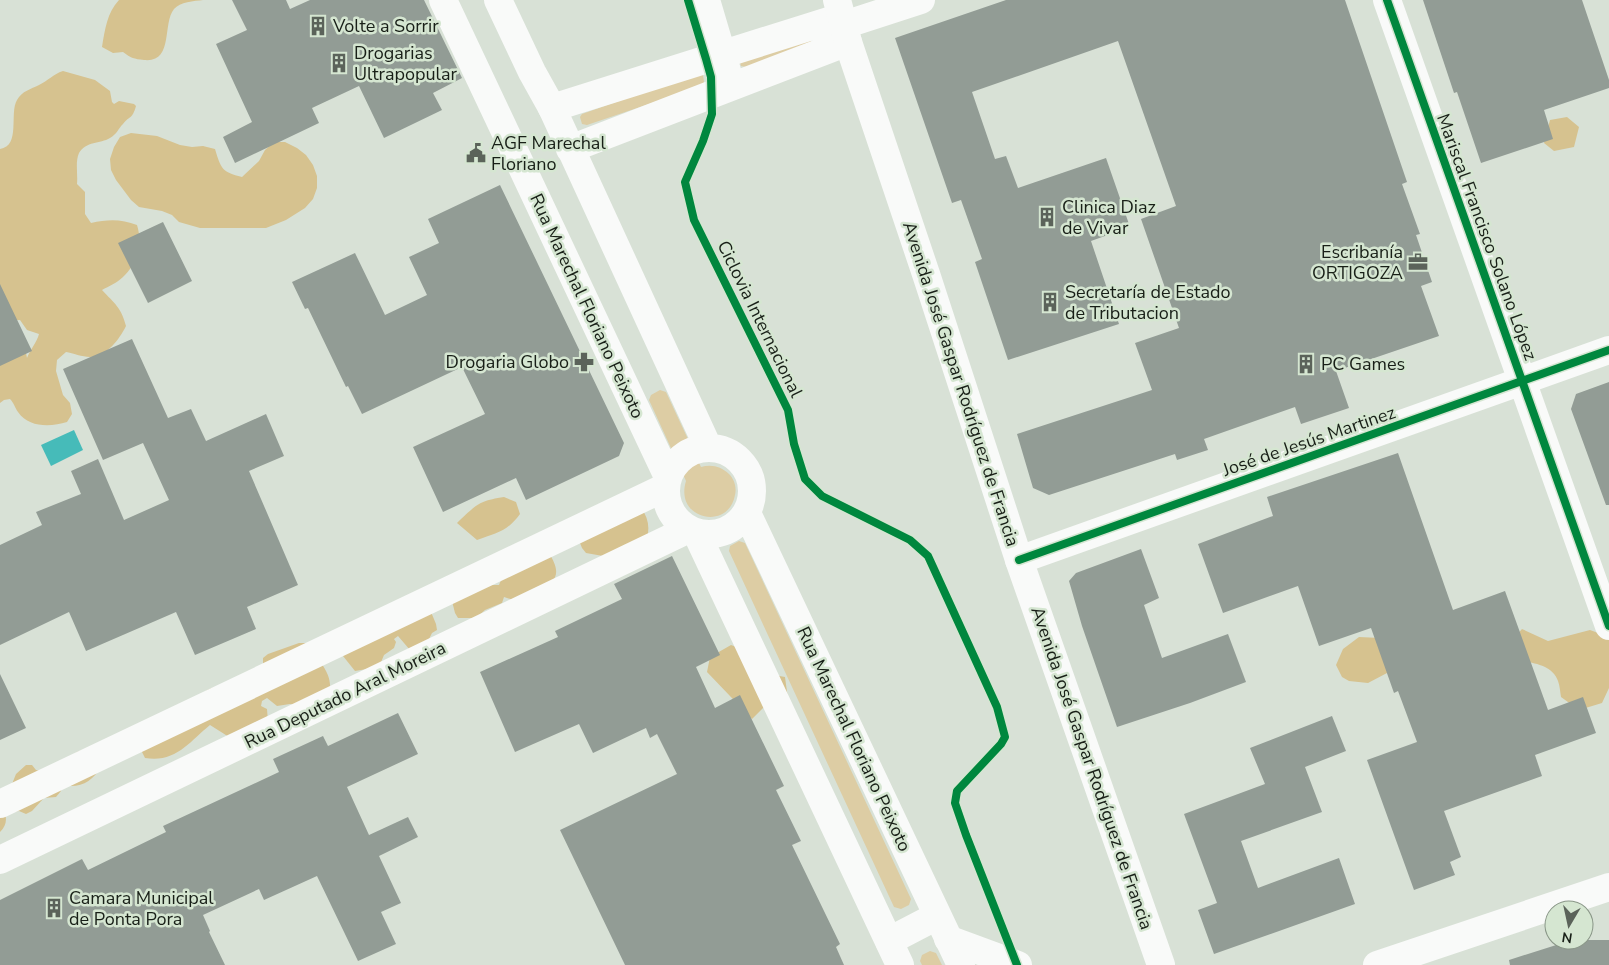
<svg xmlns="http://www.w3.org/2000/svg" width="1609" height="965" viewBox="0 0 1609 965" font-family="'Nunito Sans',sans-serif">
	<rect width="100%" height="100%" fill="#d8e1d6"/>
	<path fill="#ddcda4" d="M810,38L812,44L747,67L741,66L740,62Z
		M696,74L703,75L704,82L702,86L587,125L582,124L580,117L582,114Z
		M660,390L666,392L701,467C711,464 721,466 729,474C734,479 737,487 735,495C729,531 674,520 686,481L649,400L651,395Z
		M739,541L745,543L911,899L909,905L901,909L894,907L729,551L730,546Z
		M930,951L936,953L942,965H922L920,961L922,955Z"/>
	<path fill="#d6c28f" d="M119,0H203C194,1 180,2 174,9C162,24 174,63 144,60C134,59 131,58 123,52L113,53L102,47C105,29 107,13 119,0Z
		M63,71L95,80L110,91L112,102L114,104L119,101L134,104L136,106C132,120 130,115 123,124C118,129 117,134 110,138C100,144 86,141 79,153C75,162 78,174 77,184L85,192V214L91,223C108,219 122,219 137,225C143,244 137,264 123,277C117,283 109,286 102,290C115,304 121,307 126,326C119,340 107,356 90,357C82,357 73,353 66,352L57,360L56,371L63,395L70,403L72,414L67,422C51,427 29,428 18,412C15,408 14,403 10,399L4,400L0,403V357L26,353L27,358C30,350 37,342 39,334L27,330L20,320L0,321V149C21,146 9,113 17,100C22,91 31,89 39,85C48,81 53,74 63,71Z
		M1567,117L1579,127L1574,147L1554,151L1544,143L1550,120Z
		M131,133L157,136L180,145L192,147L203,146L215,149C221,169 222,172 242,177L259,161L265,150L274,142H285L297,148L306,155L313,165L317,176V188L313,199L305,208L286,220L266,228H200L179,222L172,215L162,211L139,207L131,200L116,180L111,170L110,159L114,147L120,137Z
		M504,497L516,502L520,514C507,532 496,533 477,540L457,523C476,505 478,501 504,497Z
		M641,508C648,517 650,527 647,538L624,545L614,553L603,556L586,553L582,548L580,543Z
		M549,553C555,563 560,573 552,582L520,602L504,597L502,603L485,610L476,618H458L455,613L452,601L486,585H499L501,580Z
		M431,612L436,624L437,630L432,633L426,645L410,650L398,636L394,639L396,642L394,648L384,655L379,667L355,671L339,651Z
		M1522,629L1548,641L1590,630L1609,637V688L1602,703L1579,710L1561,697C1560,692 1560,686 1558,681C1552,663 1528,662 1512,660L1514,638Z
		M1359,637L1380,638L1388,647L1387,673L1368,683L1349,681L1342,677L1336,665L1343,649Z
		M299,643H306C316,657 332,672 330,689L297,705L290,704L277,706L267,698L262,701L261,706L267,709L268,722L229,737L210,725C189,742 176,763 145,758L141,750L202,695C209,686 218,688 227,683C239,677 251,671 263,664V658L268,654Z
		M731,645L752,653L763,673L785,677L788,699L764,707L752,719L707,672L710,657Z
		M89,748L101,766C93,782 79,789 62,785L61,791L56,797L44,798L32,811L26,814L19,811L5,813C7,821 6,826 0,832V799L10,789L16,774L26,765H32L36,770L40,771L67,759L77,752Z"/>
	<path fill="#46bbb9" d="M74,430L83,450L51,466L41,445Z"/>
	<path fill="#929c95" d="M232,0H286L290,9L310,0H424L462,78L433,93L442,110L384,138L359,86L312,108L319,123L235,163L223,137L252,122L216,44L247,30Z
		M1006,0H1345L1407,182L1402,184L1420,234L1416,235L1432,282L1421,286L1439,336L1336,371L1349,408L1301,424L1295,407L1204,439L1208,450L1177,460L1175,454L1049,495L1033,488L1017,434L1152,390L1135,343L1179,328L1141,219L1176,206L1118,41L972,92L995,159L1006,156L1018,188L1106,158L1130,227L1091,241L1119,324L1008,360L975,262L982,259L961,200L952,203L895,38Z
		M1423,0H1582L1609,80V88L1544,110L1553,139L1481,163L1457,92L1454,93Z
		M500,185L624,443L619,456L526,500L516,478L443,512L413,447L485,414L462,367L362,414L348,386L346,387L308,308L305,309L292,282L355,253L385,315L427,295L409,257L439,243L428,219Z
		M163,222L192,281L148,303L118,243Z
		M0,284L32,351L0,366Z
		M132,339L168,418L191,409L206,441L266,414L284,456L249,471L298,585L247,607L256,629L195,655L176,612L86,651L69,612L0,645V545L42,525L36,512L81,494L71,471L98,459L124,520L169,500L143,443L103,460L63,369Z
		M1609,382V505H1606L1571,409L1576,394Z
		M1398,453L1453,610L1505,591L1548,710L1583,697L1596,733L1535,755L1542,776L1444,811L1461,857L1450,862L1455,875L1414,890L1367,760L1417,742L1398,691L1394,693L1371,628L1319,646L1298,586L1223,613L1198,544L1273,516L1267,497Z
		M1141,549L1159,598L1144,605L1162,658L1228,634L1246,682L1190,703L1117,727L1082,626L1069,581L1076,573Z
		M672,556L720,655L696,667L715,708L740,695L784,786L776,790L801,841L792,845L840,944L836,947L844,965H625L560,830L677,774L657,734L650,738L646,728L593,753L579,724L515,752L480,672L558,637L555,631L622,599L614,584Z
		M0,674L26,728L0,740Z
		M398,713L418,754L347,787L369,835L408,817L418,837L379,856L401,903L381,912L396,944L358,961L317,876L264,900L259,889L203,915L210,931L209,932L225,965H0V900L82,859L88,870L166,832L163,826L279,772L273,759L323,736L328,746Z
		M1332,716L1346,751L1305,767L1322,812L1241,841L1258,888L1339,858L1355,904L1214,954L1198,910L1217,903L1184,814L1265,784L1250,748Z
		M1572,940H1609V965H1510L1509,960Z"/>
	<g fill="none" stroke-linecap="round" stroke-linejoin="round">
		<path stroke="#f9faf9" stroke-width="28" d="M706,0L727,71
			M1387,0L1609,626
			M844,25L921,0
			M552,108L841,17
			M570,149L848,42
			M1019,560L1609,350
			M948,939L1018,965
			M889,941L937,916
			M1377,965L1609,887"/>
		<path stroke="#f9faf9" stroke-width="28" d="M443,0L668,477
			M498,0L532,72L552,108L708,447
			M837,0L848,42L927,277L1019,560L1161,965
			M666 491a43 43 0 1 1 86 0a43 43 0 1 1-86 0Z
			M747,513L961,965
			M696,532L900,965
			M0,804L666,487
			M0,860L689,529"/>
		<defs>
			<path id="cycleway" d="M688,0L706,59L711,77L712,114L703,141L685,182L694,220L788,410L794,444L805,479L822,496L910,540L928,556L997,707L1005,737L1001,744L957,791L955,803L966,835L1017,965
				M1387,0L1609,626
				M1019,560L1609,350"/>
		</defs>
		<use href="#cycleway" stroke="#d5e6d1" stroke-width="11"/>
		<use href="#cycleway" stroke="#00873e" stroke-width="8"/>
	</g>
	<defs>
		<symbol id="building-bare" viewBox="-9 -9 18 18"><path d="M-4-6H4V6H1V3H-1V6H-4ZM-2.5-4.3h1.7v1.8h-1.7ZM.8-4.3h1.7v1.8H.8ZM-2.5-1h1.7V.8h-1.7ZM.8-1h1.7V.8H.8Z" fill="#5b635a" stroke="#d5e6d1" stroke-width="2.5" paint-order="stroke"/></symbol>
		<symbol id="civic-bare" viewBox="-9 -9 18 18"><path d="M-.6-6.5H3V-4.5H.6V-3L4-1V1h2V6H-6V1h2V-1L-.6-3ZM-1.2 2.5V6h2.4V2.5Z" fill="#5b635a" stroke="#d5e6d1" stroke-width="2.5" paint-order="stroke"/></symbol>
		<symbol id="office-bare" viewBox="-9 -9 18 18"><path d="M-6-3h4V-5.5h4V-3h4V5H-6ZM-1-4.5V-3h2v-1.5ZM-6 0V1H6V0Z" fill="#5b635a" stroke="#d5e6d1" stroke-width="2.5" paint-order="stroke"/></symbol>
		<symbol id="pharmacy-bare" viewBox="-9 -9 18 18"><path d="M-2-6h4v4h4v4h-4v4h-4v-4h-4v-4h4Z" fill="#5b635a" stroke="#d5e6d1" stroke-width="2.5" paint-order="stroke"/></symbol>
	</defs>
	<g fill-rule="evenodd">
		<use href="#building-bare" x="304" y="12" width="28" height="28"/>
		<use href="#building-bare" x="325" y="49" width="28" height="28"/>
		<use href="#civic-bare" x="462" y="139" width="28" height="28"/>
		<use href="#building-bare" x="1033" y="203" width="28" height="28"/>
		<use href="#office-bare" x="1404" y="248" width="28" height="28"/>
		<use href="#building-bare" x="1036" y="288" width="28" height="28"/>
		<use href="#pharmacy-bare" x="570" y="348" width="28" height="28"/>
		<use href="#building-bare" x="1292" y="350" width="28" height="28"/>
		<use href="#building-bare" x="40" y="894" width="28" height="28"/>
	</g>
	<g text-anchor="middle" stroke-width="5" stroke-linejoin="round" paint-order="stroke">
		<g font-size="18" fill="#181f17" stroke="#d5e6d1" text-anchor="start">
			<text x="333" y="32">Volte a Sorrir</text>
			<text x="354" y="59">Drogarias<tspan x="354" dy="21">Ultrapopular</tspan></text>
			<text x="491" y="149">AGF Marechal<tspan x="491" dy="21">Floriano</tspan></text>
			<text x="1062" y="213">Clinica Diaz<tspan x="1062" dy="21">de Vivar</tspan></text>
			<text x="1403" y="258" text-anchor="end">Escribanía<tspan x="1403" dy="21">ORTIGOZA</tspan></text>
			<text x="1065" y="298">Secretaría de Estado<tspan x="1065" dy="21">de Tributacion</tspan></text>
			<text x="569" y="368" text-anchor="end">Drogaria Globo</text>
			<text x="1321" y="370">PC Games</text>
			<text x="69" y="904">Camara Municipal<tspan x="69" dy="21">de Ponta Pora</tspan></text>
		</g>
		<g font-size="18" fill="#181f17" stroke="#d5e6d1">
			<text transform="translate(1487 237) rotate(70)" y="6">Mariscal Francisco Solano López</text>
			<text transform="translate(587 306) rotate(65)" y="6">Rua Marechal Floriano Peixoto</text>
			<text transform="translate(760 319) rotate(64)" y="6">Ciclovia Internacional</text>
			<text transform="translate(961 384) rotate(72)" y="6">Avenida José Gaspar Rodríguez de Francia</text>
			<text transform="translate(1309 441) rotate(-19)" y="6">José de Jesús Martinez</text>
			<text transform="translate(345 695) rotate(-26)" y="6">Rua Deputado Aral Moreira</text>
			<text transform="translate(854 739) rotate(65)" y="6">Rua Marechal Floriano Peixoto</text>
			<text transform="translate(1092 768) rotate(71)" y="6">Avenida José Gaspar Rodríguez de Francia</text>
		</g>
	</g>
	<g transform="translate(1569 925) rotate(189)"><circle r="24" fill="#d5e6d1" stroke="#899687"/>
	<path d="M0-4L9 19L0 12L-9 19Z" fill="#5b635a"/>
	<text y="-8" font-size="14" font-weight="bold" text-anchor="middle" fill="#181f17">N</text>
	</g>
</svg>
